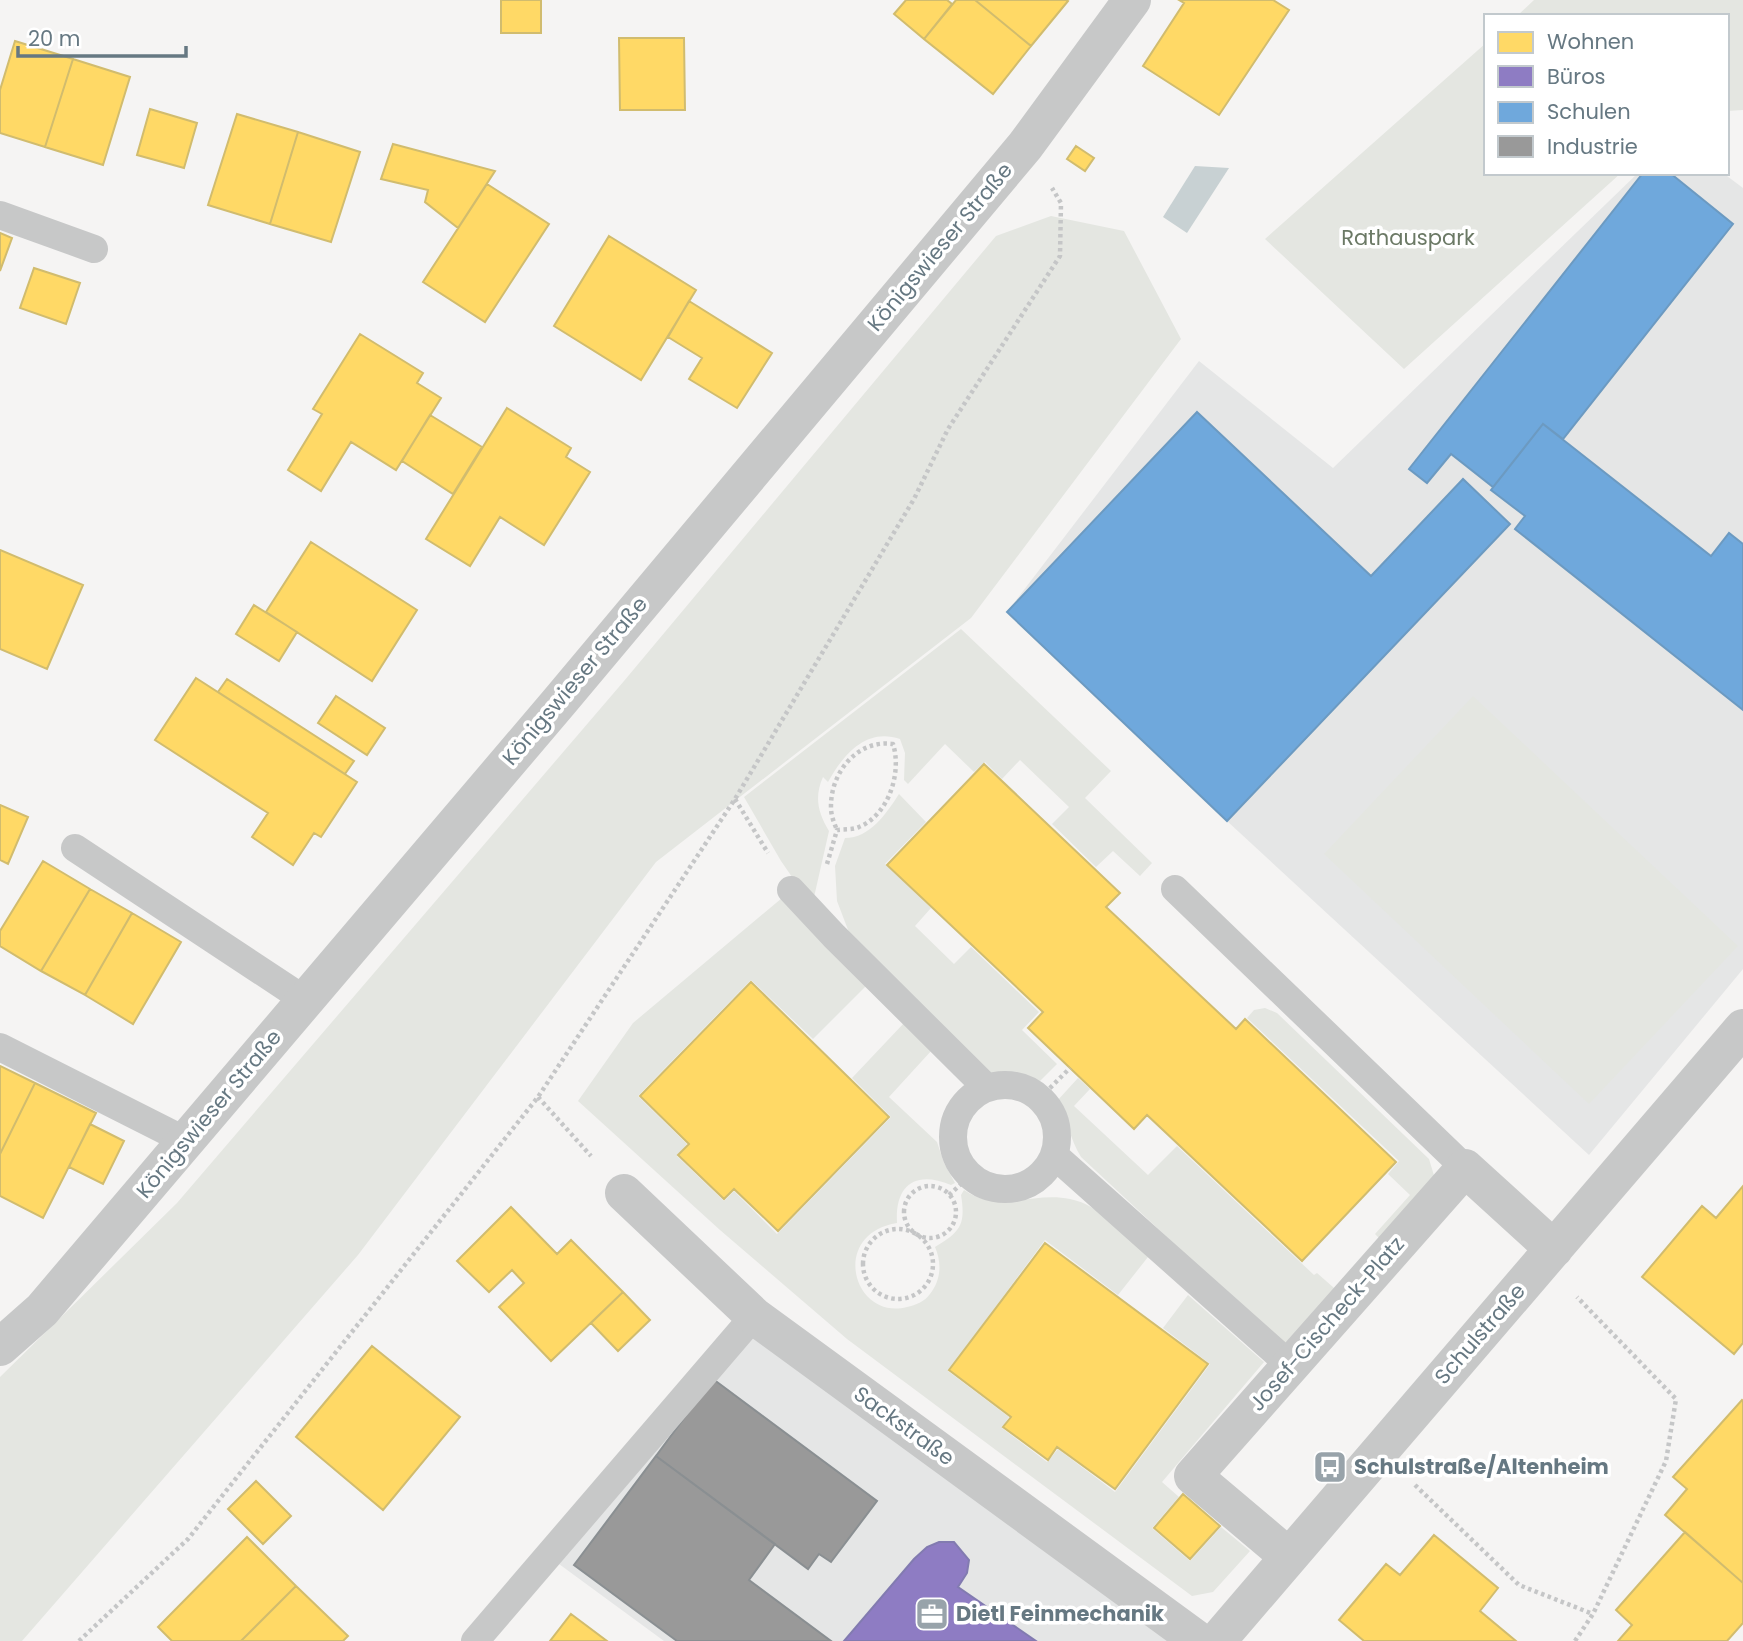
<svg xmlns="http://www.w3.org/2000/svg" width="1743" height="1641" viewBox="0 0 1743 1641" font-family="Poppins,sans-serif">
	<rect width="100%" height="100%" fill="#f5f4f3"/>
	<path fill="#e5e6e6" d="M1638,173H1723L1743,188V969L1589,1155L1227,821L1007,612L1199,361L1333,468Z
		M749,1322L1169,1641H664L559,1564Z"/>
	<path fill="#e4e6e1" d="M1534,0H1743V110L1727,111V16H1517Z
		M1486,43V173H1621L1404,369L1265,239Z
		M1051,216L1124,231L1181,339L971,618L656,862L358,1255L22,1641H0V1377L177,1203L624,681L996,236Z
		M961,629L1111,771L1085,798L1152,863L1140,876L1113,851L1096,867L1052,824L1069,807L1020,760L1002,779L985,762L974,772L945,744L908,784L904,780L905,753L900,739C866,727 843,755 828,782L823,777C814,797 818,813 829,831L812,906L781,861L744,797Z
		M1473,696L1738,946L1589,1104L1324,854Z
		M899,794L926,822L885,864L931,908L915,926L954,964L971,947L1039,1012L1022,1030L1057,1064L1039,1082L1018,1076H992L850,935L837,901L835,866L845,838C870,838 886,814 899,794Z
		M782,898L866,986L813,1039L751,980L638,1096L687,1144L677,1156L724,1201L734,1191L777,1234L891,1117L852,1078L904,1023L932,1050L889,1097L937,1142L944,1163L955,1183L951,1185C915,1170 895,1185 897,1223C829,1234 853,1321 907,1307C916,1305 924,1302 930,1294C941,1280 942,1263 935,1247C960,1232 966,1225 961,1195L964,1190C999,1214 1033,1191 1070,1199C1101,1205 1126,1236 1148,1257L1118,1295L1045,1240L948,1371L1009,1417L1002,1428L1047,1462L1058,1449L1115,1492L1210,1364L1163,1328L1188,1295L1264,1362L1162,1482L1179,1497L1152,1528L1190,1561L1221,1527L1250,1551L1213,1592L1192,1596L847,1339L720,1230L578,1101L633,1023Z
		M1265,1008L1277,1013L1429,1159L1436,1182L1387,1246L1375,1234L1410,1195L1388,1174L1399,1161L1247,1018L1254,1010Z
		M1078,1078L1090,1089L1074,1106L1148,1175L1177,1146L1314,1275L1317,1273L1342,1295L1283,1345L1081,1157C1070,1139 1067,1119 1057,1101Z"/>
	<path fill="#c8d1d3" d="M1195,166L1229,168L1187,233L1163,217Z"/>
	<path fill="#ffd966" stroke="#d1bc6e" stroke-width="2" d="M541,0V33H501V0Z
		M906,0H947L952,4L924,39L894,14Z
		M956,0H975L1031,46L993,94L924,39Z
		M975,0H1066L1068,1L1031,46Z
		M1179,0H1273L1289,10L1219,115L1143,66L1184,3Z
		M619,38H684L685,110H620Z
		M15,41L73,59L45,147L0,133V90Z
		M73,59L130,77L103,165L45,147Z
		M150,109L197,123L184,168L137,155Z
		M237,114L298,132L270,224L208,205Z
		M298,132L360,152L331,242L270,224Z
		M393,144L495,171L458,228L425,202L428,190L381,179Z
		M1076,146L1094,158L1085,171L1067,159Z
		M487,184L549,224L485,322L423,282Z
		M0,233L12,238L0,271Z
		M609,236L696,290L641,380L554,326Z
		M34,268L80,283L66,324L20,308Z
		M689,301L772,353L737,408L689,379L702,358L668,337Z
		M360,334L423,373L417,383L441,398L396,470L351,442L321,491L288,470L322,414L313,409Z
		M507,408L571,448L566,457L590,472L544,545L500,517L470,566L426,539Z
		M430,415L482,447L453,494L402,461Z
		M311,542L417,610L372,681L266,612Z
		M0,550L83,585L47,669L0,649Z
		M254,605L297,632L279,661L236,634Z
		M196,678L357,782L321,837L314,833L293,865L252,837L268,813L155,740Z
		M227,679L354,761L345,774L218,692Z
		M336,696L385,728L367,755L318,723Z
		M984,764L1120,893L1106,907L1236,1029L1245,1019L1396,1162L1302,1261L1147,1115L1134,1129L1028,1028L1043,1012L887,865Z
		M0,805L28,817L8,864L0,860Z
		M43,861L90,889L41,971L0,946V931Z
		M90,889L132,913L85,995L41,971Z
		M132,913L181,942L133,1024L85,995Z
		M751,982L889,1117L778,1231L734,1189L724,1199L678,1155L689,1144L640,1096Z
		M0,1066L35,1083L0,1154Z
		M35,1083L96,1113L43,1218L0,1196V1154Z
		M90,1124L124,1141L103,1184L69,1167Z
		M1743,1186V1343L1734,1354L1642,1277L1702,1206L1716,1218Z
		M511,1207L557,1254L571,1240L623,1292L551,1361L499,1307L524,1283L512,1270L489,1292L457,1261Z
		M1045,1243L1208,1364L1115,1489L1057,1447L1048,1460L1003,1427L1011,1417L949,1370Z
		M623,1292L650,1320L618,1351L591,1323Z
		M372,1346L460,1417L383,1510L296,1437Z
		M1742,1400L1743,1401V1583L1665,1515L1687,1489L1673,1477Z
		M256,1481L291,1516L263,1544L228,1509Z
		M1183,1494L1220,1526L1190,1559L1154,1528Z
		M1685,1532L1743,1583V1623L1727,1641H1618L1632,1625L1616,1610Z
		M1434,1535L1498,1588L1480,1611L1516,1641H1364L1339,1620L1386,1564L1400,1575Z
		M247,1537L296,1586L241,1641H172L158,1627Z
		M296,1586L348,1636L343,1641H241Z
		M571,1614L607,1641H550Z"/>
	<path fill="#8e7cc3" stroke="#827bb0" stroke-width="2" d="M939,1542H954L969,1560L967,1573L958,1587L1036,1641H844L914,1559L927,1547Z"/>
	<path fill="#6fa8dc" stroke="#6c9ac1" stroke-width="2" d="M1643,173H1670L1733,224L1563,439L1543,424L1493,487L1451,454L1427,483L1409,469Z
		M1197,412L1371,576L1463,479L1510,524L1227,821L1007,612Z
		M1543,424L1711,556L1729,533L1743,544V710L1515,529L1525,516L1491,490Z"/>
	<path fill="#999" stroke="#8a8f92" stroke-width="2" d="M713,1379L877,1501L831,1562L819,1554L808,1569L656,1456Z
		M656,1456L775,1544L749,1580L831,1641H677L574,1565Z"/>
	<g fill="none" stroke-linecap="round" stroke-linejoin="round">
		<path stroke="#c5c6c7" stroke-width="4.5" stroke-dasharray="3.5 3.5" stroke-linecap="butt" d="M735,799L768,853
			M827,864L837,830C843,829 853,830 859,827C889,815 902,772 893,744C857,739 830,773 831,808C831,815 834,823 837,830
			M538,1097L591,1156
			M1040,1098L1070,1068
			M904 1212a26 26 0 1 1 52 0a26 26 0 1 1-52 0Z
			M949,1195L970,1176
			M863 1264a35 35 0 1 1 70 0a35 35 0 1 1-70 0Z
			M1415,1485L1519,1585L1593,1614
			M79,1641L188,1539L538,1097L735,799L914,499L948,429L1060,256L1061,203L1052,188
			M1575,1641L1593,1614L1666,1461L1676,1399L1577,1297"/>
		<path stroke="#c7c8c8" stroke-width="28" d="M0,215L94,249
			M75,848L305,1000
			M1175,889L1465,1168
			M791,890L834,936L987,1088
			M0,1047L186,1141
			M953 1137a52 52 0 1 1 104 0a52 52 0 1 1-104 0Z
			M1054,1155L1290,1365
			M475,1641L754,1316"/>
		<path stroke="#c7c8c8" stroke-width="38" d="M624,1193L754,1316L1199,1641
			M0,1347L42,1310L559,702L1025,146L1132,0
			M1289,1557L1193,1476L1465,1168L1554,1249
			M1217,1641L1743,1028"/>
	</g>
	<defs>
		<symbol id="bus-square" viewBox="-11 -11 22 22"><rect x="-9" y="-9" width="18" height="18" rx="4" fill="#98a3aa" stroke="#fff"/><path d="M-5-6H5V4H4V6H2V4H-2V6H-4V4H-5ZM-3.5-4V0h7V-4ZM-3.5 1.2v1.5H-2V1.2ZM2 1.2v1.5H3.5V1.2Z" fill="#fff"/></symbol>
		<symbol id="office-square" viewBox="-11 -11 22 22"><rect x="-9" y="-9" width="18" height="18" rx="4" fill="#98a3aa" stroke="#fff"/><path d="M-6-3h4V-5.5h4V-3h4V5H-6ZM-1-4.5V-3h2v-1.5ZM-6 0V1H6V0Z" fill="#fff"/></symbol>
	</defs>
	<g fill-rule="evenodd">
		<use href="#bus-square" x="1311" y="1448" width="38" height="38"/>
		<use href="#office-square" x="913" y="1595" width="38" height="38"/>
	</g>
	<g text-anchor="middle" stroke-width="7" stroke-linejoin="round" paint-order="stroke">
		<g font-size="21" fill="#6b7965" stroke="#fff">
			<text x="1408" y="245">Rathauspark</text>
		</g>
		<g font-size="21" fill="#667882" stroke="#fff">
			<text transform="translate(940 247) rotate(-50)" y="7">Königswieser Straße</text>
			<text transform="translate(575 681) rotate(-50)" y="7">Königswieser Straße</text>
			<text transform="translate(209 1114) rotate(-50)" y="7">Königswieser Straße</text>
			<text transform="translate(1327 1324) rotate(-49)" y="7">Josef-Cischeck-Platz</text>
			<text transform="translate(1480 1334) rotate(-49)" y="7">Schulstraße</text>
			<text transform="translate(904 1426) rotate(36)" y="7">Sackstraße</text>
		</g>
		<g font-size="21" font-weight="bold" fill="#667882" stroke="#fff" text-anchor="start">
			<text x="1354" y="1474">Schulstraße/Altenheim</text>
			<text x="956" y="1621">Dietl Feinmechanik</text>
		</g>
	</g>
	<rect x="1484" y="14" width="245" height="161" fill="#ffffff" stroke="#c2c9cd" stroke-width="2"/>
	<rect x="1498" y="32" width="35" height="21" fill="#ffd966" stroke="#c2c9cd" stroke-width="2"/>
	<text x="1547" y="49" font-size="21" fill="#667882">Wohnen</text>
	<rect x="1498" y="66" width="35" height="21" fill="#8e7cc3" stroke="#c2c9cd" stroke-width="2"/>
	<text x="1547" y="84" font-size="21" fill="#667882">Büros</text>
	<rect x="1498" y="102" width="35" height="21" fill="#6fa8dc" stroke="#c2c9cd" stroke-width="2"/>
	<text x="1547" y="119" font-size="21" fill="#667882">Schulen</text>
	<rect x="1498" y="136" width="35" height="21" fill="#999999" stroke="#c2c9cd" stroke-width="2"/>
	<text x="1547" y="154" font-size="21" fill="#667882">Industrie</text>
	<path d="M18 46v10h168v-10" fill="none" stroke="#667882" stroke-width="3.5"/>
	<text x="28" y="46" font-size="21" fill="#667882" stroke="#ffffff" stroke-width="5" paint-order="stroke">20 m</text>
</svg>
